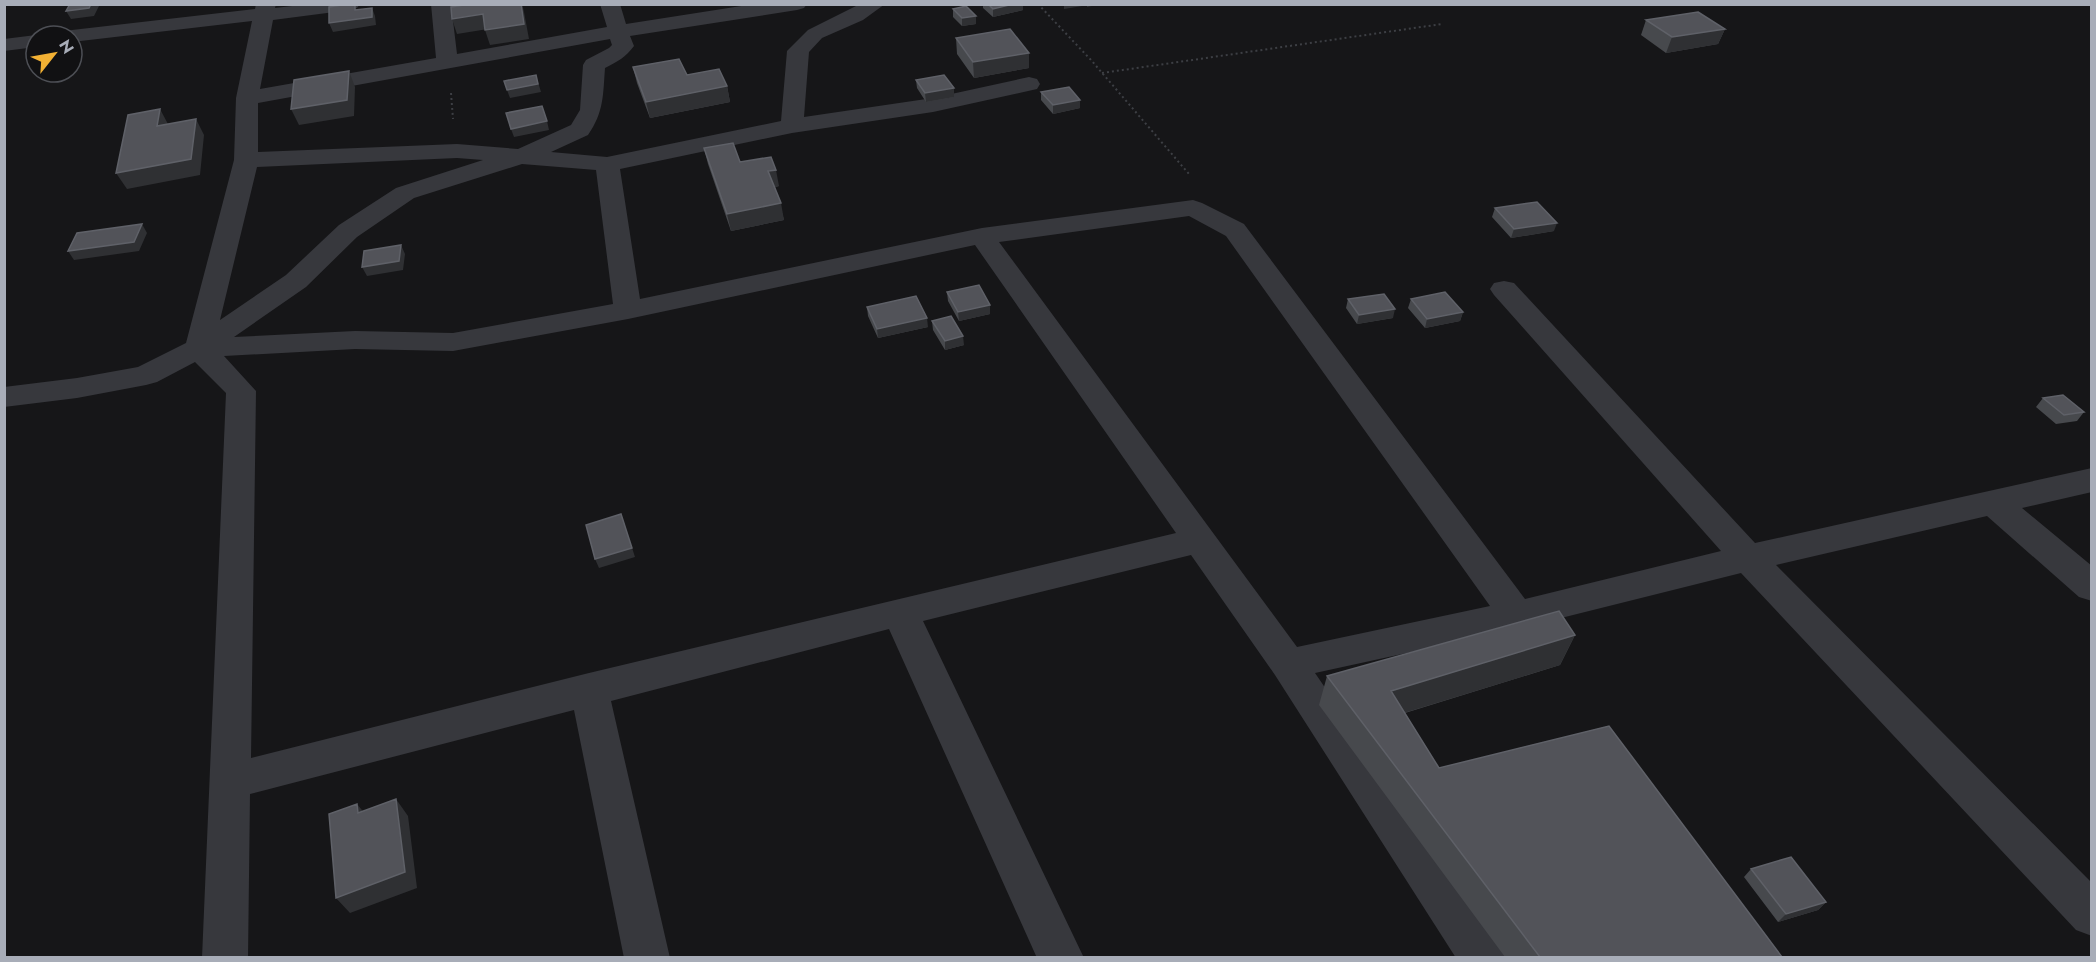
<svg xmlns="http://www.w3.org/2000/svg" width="2096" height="962" viewBox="0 0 2096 962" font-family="Jost,sans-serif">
	<rect width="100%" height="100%" fill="#161618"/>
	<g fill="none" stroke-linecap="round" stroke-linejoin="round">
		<path stroke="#3d3f44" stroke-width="2" stroke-dasharray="2 3" stroke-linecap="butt" d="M1038,4L1091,60L1189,174
			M2090,4L2092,6
			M1102,73L1442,24
			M451,93L453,119"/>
		<path fill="#37383d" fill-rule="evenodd" d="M256,4H276L275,8L309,4H360L357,8L350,10L273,20L260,89L436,58L431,4H451L457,54L607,27L600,4H620L626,24L754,4H807L804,8L797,10L630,36L634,46C626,57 617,62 605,68C603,95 604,112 588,135L551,152L607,157L781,121L787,51L808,30L860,4H885L863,20L822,38L809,52L804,117L933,98L1029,77L1037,79L1040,84L1037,89L933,112L792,133L620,169L640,299L982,228L1193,200L1202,203L1244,224L1525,599L1721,551L1494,295L1490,289L1494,283L1504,281L1514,283L1755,543L2092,468V492L2022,508L2092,566V601L2079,597L1987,516L1776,565L2092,883V936L2076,930L1741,573L1517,629L1315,673L1499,942L1506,958H1456L1275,675L1191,555L923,621L1084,958H1037L889,629L611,701L670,958H624L574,710L250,794L248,958H202L226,393L195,362L157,382L146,385L77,398L4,407V387L77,378L138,367L186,343L234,160L236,98L252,21L72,42V36H62L65,32L72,30L255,9ZM610,39L612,45L609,48L586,60L583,65L580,110L571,125L518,149L457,144L258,152V103ZM457,158L483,160L396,188L339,225L286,275L220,320L257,167ZM522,164L596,170L613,304L453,333L355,331L234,337L306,287L357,237L414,198ZM1189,216L1226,236L1490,606L1297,647L999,242ZM975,245L1176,533L589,673L251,758L256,391L224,356L355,349L453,351L628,319Z
			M36,35L41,36H36V47L4,51V39Z"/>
	</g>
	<path fill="#47494d" d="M983,4H1023V10L993,17L983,8Z
		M953,9L976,16V24L962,26L953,17Z
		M1646,20L1725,29L1718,44L1666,53L1641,35Z
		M956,38L1029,68L974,78L957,54Z
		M633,67L687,75L727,86L730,102L650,118L637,83Z
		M916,80L954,97L926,102L917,88Z
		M1041,92L1080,108L1053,114L1041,100Z
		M704,148L740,162L779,186L775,187L784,220L731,231L708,164Z
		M1495,208L1554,231L1511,238L1492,217Z
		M947,292L990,305V314L959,321L948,301Z
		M1348,299L1393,318L1357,324L1346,308Z
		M1411,299L1463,312L1460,321L1425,328L1408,308Z
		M867,307L928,327L878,338L868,316Z
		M932,321L964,345L945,350L933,330Z
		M2043,398L2084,412L2077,421L2056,424L2036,407Z
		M1575,635L1560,665L1405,713L1439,768L1782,957H1505L1319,705L1327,676Z
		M1751,869L1826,902L1818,910L1778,922L1744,877Z"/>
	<path fill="#2f3033" d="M91,4H100L94,16L71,19L66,11Z
		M521,4H522L524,12L529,39L490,45L485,30Z
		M1013,4H1023V10L993,17V9Z
		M1064,4H1082V6L1064,9Z
		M1087,4H1101L1087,7Z
		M372,8L375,16L376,25L333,32L329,23Z
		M483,14L488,29L457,34L452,19Z
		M976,16V24L962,26V18Z
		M1725,29L1718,44L1666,53L1672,37Z
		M1029,53V68L974,78L973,62Z
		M72,58L77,66L72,75L50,78L46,72H72Z
		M349,71L355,87L354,116L299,125L291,109Z
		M536,75L541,92L510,98L507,90Z
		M727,86L730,102L650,118L646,102Z
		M954,88V97L926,102L925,93Z
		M1080,100V108L1053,114V105Z
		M160,109L169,126H157Z
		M196,119L204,135L200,175L127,189L116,173Z
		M547,121L549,130L514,137L511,129Z
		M776,170L779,186L771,188L768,171Z
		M781,203L784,220L731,231L727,214Z
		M1557,223L1554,231L1511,238L1514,229Z
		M142,224L147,233L139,251L74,260L68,251Z
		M401,245L405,254L403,270L367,276L362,267Z
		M990,305V314L959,321L958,312Z
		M1395,309L1393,318L1357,324L1359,315Z
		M1463,312L1460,321L1425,328L1427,319Z
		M927,318L928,327L878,338L877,329Z
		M963,336L964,345L945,350V341Z
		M624,523L635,557L599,568L595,559Z
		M1575,635L1560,665L1381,720L1391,691Z
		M396,799L408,816L417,888L350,913L336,898Z
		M357,804L370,820L358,813Z
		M1826,902L1818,910L1778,922L1786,914Z"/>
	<path fill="#525359" stroke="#5f6168" stroke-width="1.5" d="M70,4H91L89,8L66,11Z
		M348,4H355V10L372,8V17L329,23V7Z
		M470,4H521L524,24L485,30L483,14L452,19L451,7Z
		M988,4H1013L993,9Z
		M966,6L976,16L962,18L953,9Z
		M1698,12L1725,29L1672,37L1646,20Z
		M1010,29L1029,53L973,62L956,38Z
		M679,59L687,75L719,69L727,86L646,102L633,67Z
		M349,71L347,100L291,109L294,80Z
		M536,75L538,84L507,90L504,81Z
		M944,75L954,88L925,93L916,80Z
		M1069,87L1080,100L1053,105L1041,92Z
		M542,106L547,121L511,129L506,113Z
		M160,109L157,126L196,119L191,159L116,173L128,115Z
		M733,143L740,162L771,157L776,170L768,171L781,203L727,214L704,148Z
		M1537,202L1557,223L1514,229L1495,208Z
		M142,224L134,242L68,251L77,233Z
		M401,245L399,261L362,267L364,251Z
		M979,285L990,305L958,312L947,292Z
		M1445,292L1463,312L1427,319L1411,299Z
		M1384,294L1395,309L1359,315L1348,299Z
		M916,296L927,318L877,329L867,307Z
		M951,316L963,336L945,341L932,321Z
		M2063,395L2084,412L2064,415L2043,398Z
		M621,514L632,548L595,559L586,525Z
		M1559,611L1575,635L1391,691L1439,768L1609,726L1782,957H1540L1327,676Z
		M396,799L405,872L336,898L329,814L357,804L358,813Z
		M1791,857L1826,902L1786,914L1751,869Z"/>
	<rect width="2096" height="962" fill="none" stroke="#a8adb8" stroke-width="12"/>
	<g transform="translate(54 54) rotate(59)"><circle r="28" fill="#111113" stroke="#4d4f55" stroke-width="1.5"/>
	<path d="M0-4.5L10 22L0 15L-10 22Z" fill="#f2b134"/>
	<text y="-9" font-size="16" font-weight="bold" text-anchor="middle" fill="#a8adb8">N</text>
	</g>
</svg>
